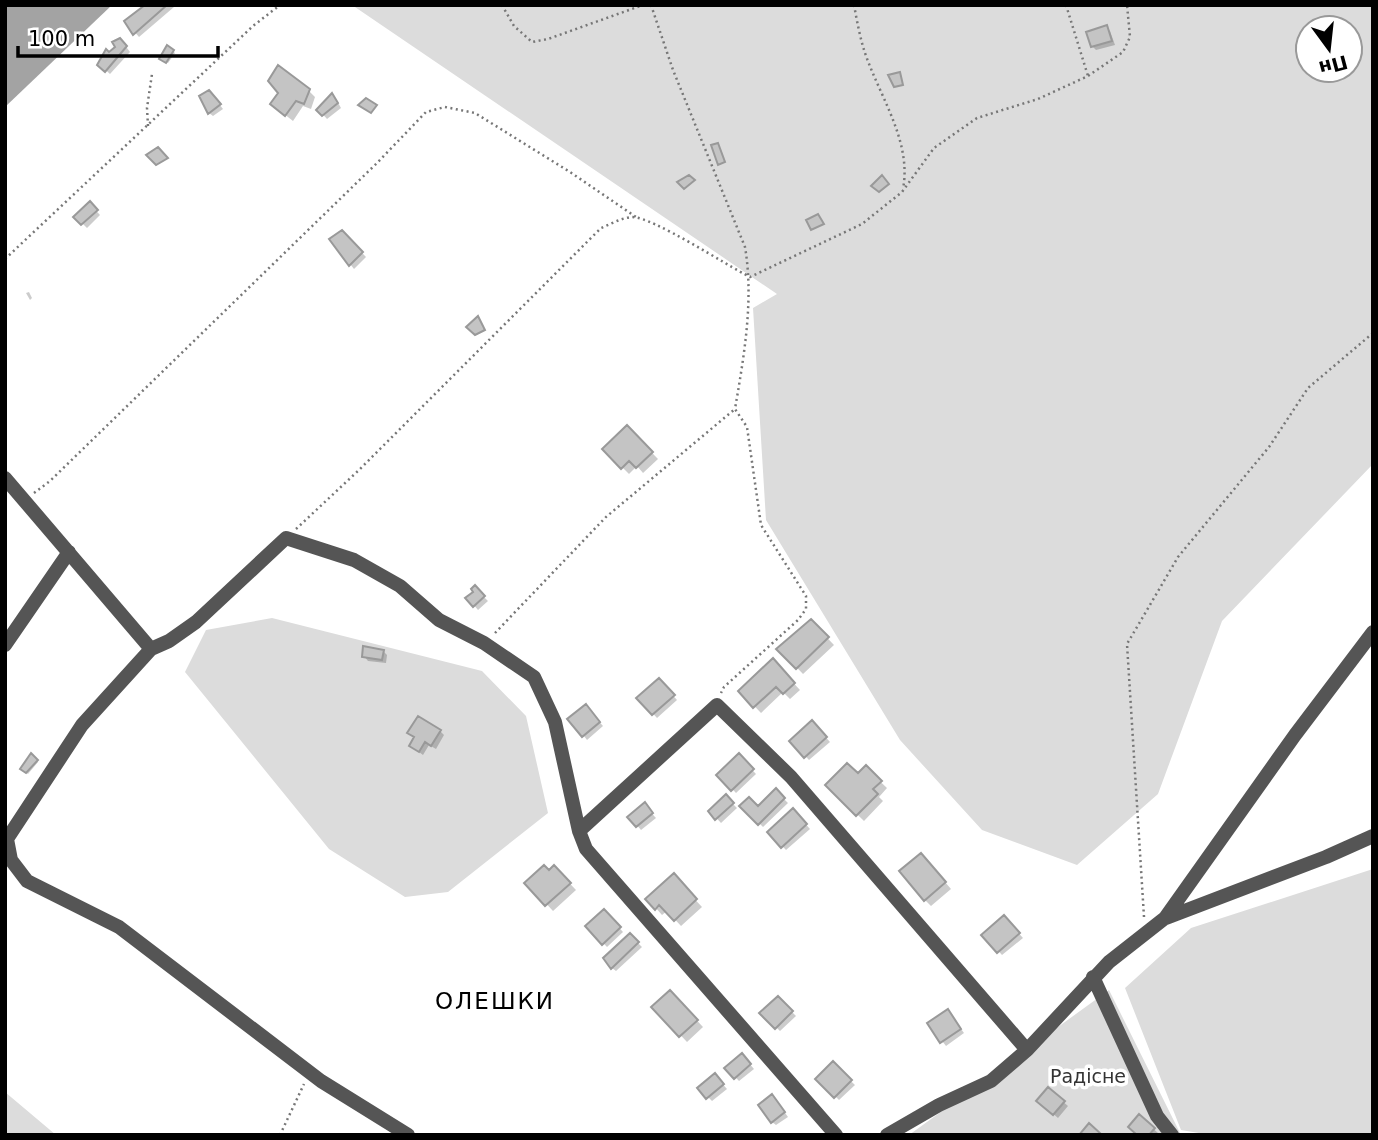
<svg xmlns="http://www.w3.org/2000/svg" width="1378" height="1140" viewBox="0 0 1378 1140" font-family="'DejaVu Sans',sans-serif">
	<rect width="100%" height="100%" fill="#fff"/>
	<path fill="#dcdcdc" fill-rule="evenodd" d="M352,5H1373V464L1222,621L1158,794L1077,865L982,830L900,740L766,520L753,308L777,294ZM1308,28H1350V70H1308Z
		M272,618L482,671L526,716L548,813L448,892L405,897L329,849L185,672L206,630Z
		M1373,869V1135H1211L1181,1130L1125,988L1191,928Z
		M1109,990L1181,1135H909Z
		M5,1092L56,1135H5Z"/>
	<path fill="#a3a3a3" d="M5,5H112L5,107Z"/>
	<path fill="#0003" d="M148,5L174,7L139,37L126,22Z
		M1106,27L1110,31L1115,45L1096,50L1092,46Z
		M124,44L130,52L110,74L99,64Z
		M167,47L175,53L168,63L162,60Z
		M309,91L315,97L311,109L303,106L293,121L279,110Z
		M213,96L223,109L213,116L209,113Z
		M336,99L341,108L327,119L319,110Z
		M90,204L100,215L87,228L76,217Z
		M342,232L366,257L354,269L331,240Z
		M29,292L32,298L30,300L26,293Z
		M627,427L658,459L643,473L637,466L629,474L604,449Z
		M475,588L488,601L478,610L468,598L475,592Z
		M811,621L834,645L803,674L779,649Z
		M383,651L387,655L386,663L368,661L364,656Z
		M773,661L800,690L790,699L783,692L761,713L740,691Z
		M659,680L677,700L657,718L639,698Z
		M589,710L603,726L587,740L584,736Z
		M812,722L830,742L809,760L791,741Z
		M440,731L444,735L436,749L429,745L423,755L411,746L416,738L409,733Z
		M32,756L38,762L28,774L22,769Z
		M739,756L756,774L736,793L719,775Z
		M866,768L887,788L879,797L883,801L864,821L827,785L858,776Z
		M776,791L788,803L763,827L742,806L758,808Z
		M726,797L737,808L721,823L710,811Z
		M644,805L656,818L641,830L630,817Z
		M793,810L810,829L786,850L769,832Z
		M928,862L951,889L931,906L925,900Z
		M554,867L576,890L553,911L527,883Z
		M673,876L702,907L681,926L667,911L662,915L648,899Z
		M604,911L623,932L607,947L587,926Z
		M1004,917L1023,938L1002,955L984,935Z
		M630,935L642,947L616,971L612,968Z
		M670,992L703,1027L687,1042L654,1007Z
		M778,998L796,1016L780,1031L762,1013Z
		M951,1015L964,1033L946,1046L929,1024Z
		M742,1055L754,1069L739,1081L727,1068Z
		M833,1064L855,1085L839,1100L818,1079Z
		M719,1080L727,1089L712,1101L708,1097Z
		M1048,1089L1068,1106L1058,1118L1043,1105Z
		M776,1100L788,1117L776,1125L772,1122Z
		M1139,1116L1158,1133L1156,1135H1139Z"/>
	<path fill="#c4c4c4" stroke="#999" stroke-width="2" d="M145,5H167L133,35L124,21Z
		M1107,25L1112,41L1091,47L1086,32Z
		M120,38L127,46L105,72L97,65L106,49L109,52L115,47L112,42Z
		M167,45L174,50L166,63L159,59Z
		M278,65L310,89L304,104L296,101L285,116L270,104L278,93L268,81Z
		M900,72L903,85L894,87L888,75Z
		M209,90L221,104L208,114L199,96Z
		M332,93L338,103L322,116L316,110Z
		M366,98L377,105L371,113L358,105Z
		M718,143L725,162L718,165L711,145Z
		M158,147L168,158L156,165L146,155Z
		M689,175L695,180L684,189L677,182Z
		M882,175L889,184L879,192L871,186Z
		M90,201L98,210L81,225L73,217Z
		M818,214L824,224L811,230L806,220Z
		M342,230L363,252L349,266L329,239Z
		M478,316L485,330L475,335L466,327Z
		M627,425L653,452L636,468L629,461L621,469L602,449Z
		M475,585L485,596L473,607L465,598L473,592L471,589Z
		M811,619L829,637L796,669L776,649Z
		M363,646L384,650L382,660L362,657Z
		M773,658L795,683L783,694L776,687L753,708L738,691Z
		M659,678L675,695L652,715L636,698Z
		M586,704L600,722L582,737L567,719Z
		M418,716L441,730L431,746L425,742L419,752L409,746L414,737L407,733Z
		M812,720L827,737L804,758L789,741Z
		M31,753L38,760L26,773L20,769Z
		M739,753L754,769L731,791L716,775Z
		M847,763L858,773L866,765L882,781L873,789L878,794L856,816L825,785Z
		M776,788L785,798L758,825L739,806L749,797L758,806Z
		M726,794L734,803L715,820L708,811Z
		M645,802L653,813L636,827L627,817Z
		M793,808L807,824L781,848L767,832Z
		M921,853L946,882L924,901L899,871Z
		M544,865L549,870L554,865L571,883L545,906L524,883Z
		M674,873L697,899L674,921L659,905L655,910L645,899Z
		M604,909L621,927L602,945L585,926Z
		M1004,915L1020,933L997,953L981,935Z
		M630,933L639,942L611,969L603,958Z
		M670,990L698,1020L679,1037L651,1007Z
		M778,996L793,1011L775,1029L759,1013Z
		M948,1009L961,1029L940,1043L927,1023Z
		M742,1053L751,1064L734,1079L724,1068Z
		M833,1061L852,1080L834,1098L815,1079Z
		M715,1073L724,1084L706,1099L697,1088Z
		M1048,1087L1065,1101L1053,1115L1036,1101Z
		M772,1094L785,1112L771,1123L758,1105Z
		M1139,1114L1155,1128L1149,1135H1137L1128,1127Z
		M1089,1123L1101,1134L1100,1135H1079Z"/>
	<g fill="none" stroke-linecap="round" stroke-linejoin="round">
		<path stroke="#777" stroke-width="2.5" stroke-dasharray="2 3.5" stroke-linecap="butt" d="M502,5L514,26L532,42L548,39L643,5
			M651,5L673,70L745,247C754,300 744,356 735,409L747,427L761,525L806,596V609L798,620L724,687L721,693
			M854,5C857,21 860,38 865,53C880,97 912,142 903,189
			M1066,5L1088,76
			M148,126L147,108L152,74
			M5,259L253,26L280,5
			M34,493L50,481L377,163L426,112L445,107L475,113L570,172L636,217
			M296,529L359,470L601,228C611,224 621,218 632,217C653,217 726,265 750,277L862,224L902,192L934,148L977,118L1038,99L1088,76L1123,52L1130,37L1127,5
			M495,633L606,517L735,409
			M1144,917L1127,644L1178,557L1269,447L1308,388L1373,333
			M280,1135L304,1084"/>
		<path stroke="#555" stroke-width="14" d="M5,478L151,649
			M5,645L69,552
			M579,831L717,705L791,777L1027,1050
			M1166,918L1326,857L1373,836
			M1093,977L1157,1116L1172,1135
			M408,1135L321,1081L119,927L27,881L11,860L7,839L82,725L151,649L169,641L196,622L286,538L354,560L400,586L439,620L484,643L534,677L555,722L579,831L586,849L836,1135
			M887,1135L939,1105L991,1081L1027,1050L1109,962L1165,918L1295,735L1373,632"/>
	</g>
	<g text-anchor="middle" stroke-width="7" stroke-linejoin="round" paint-order="stroke">
		<g font-size="19" fill="#333" stroke="#fff">
			<text x="1088" y="1083">Радісне</text>
		</g>
		<g font-size="23" letter-spacing="2" fill="#000" stroke="#fff">
			<text x="495" y="1009">ОЛЕШКИ</text>
		</g>
	</g>
	<rect width="1378" height="1140" fill="none" stroke="#000000" stroke-width="14"/>
	<g transform="translate(1329 49) rotate(165)"><circle r="33" fill="#ffffff" stroke="#999999" stroke-width="2"/>
	<path d="M0-5L12 26L0 18L-12 26Z" fill="#000000"/>
	<text y="-10" font-size="19" font-weight="bold" text-anchor="middle" fill="#000000">Пн</text>
	</g>
	<path d="M18 46v10h200v-10" fill="none" stroke="#000000" stroke-width="3.5"/>
	<text x="28" y="46" font-size="21" fill="#000000" stroke="#ffffff" stroke-width="5" paint-order="stroke">100 m</text>
</svg>
